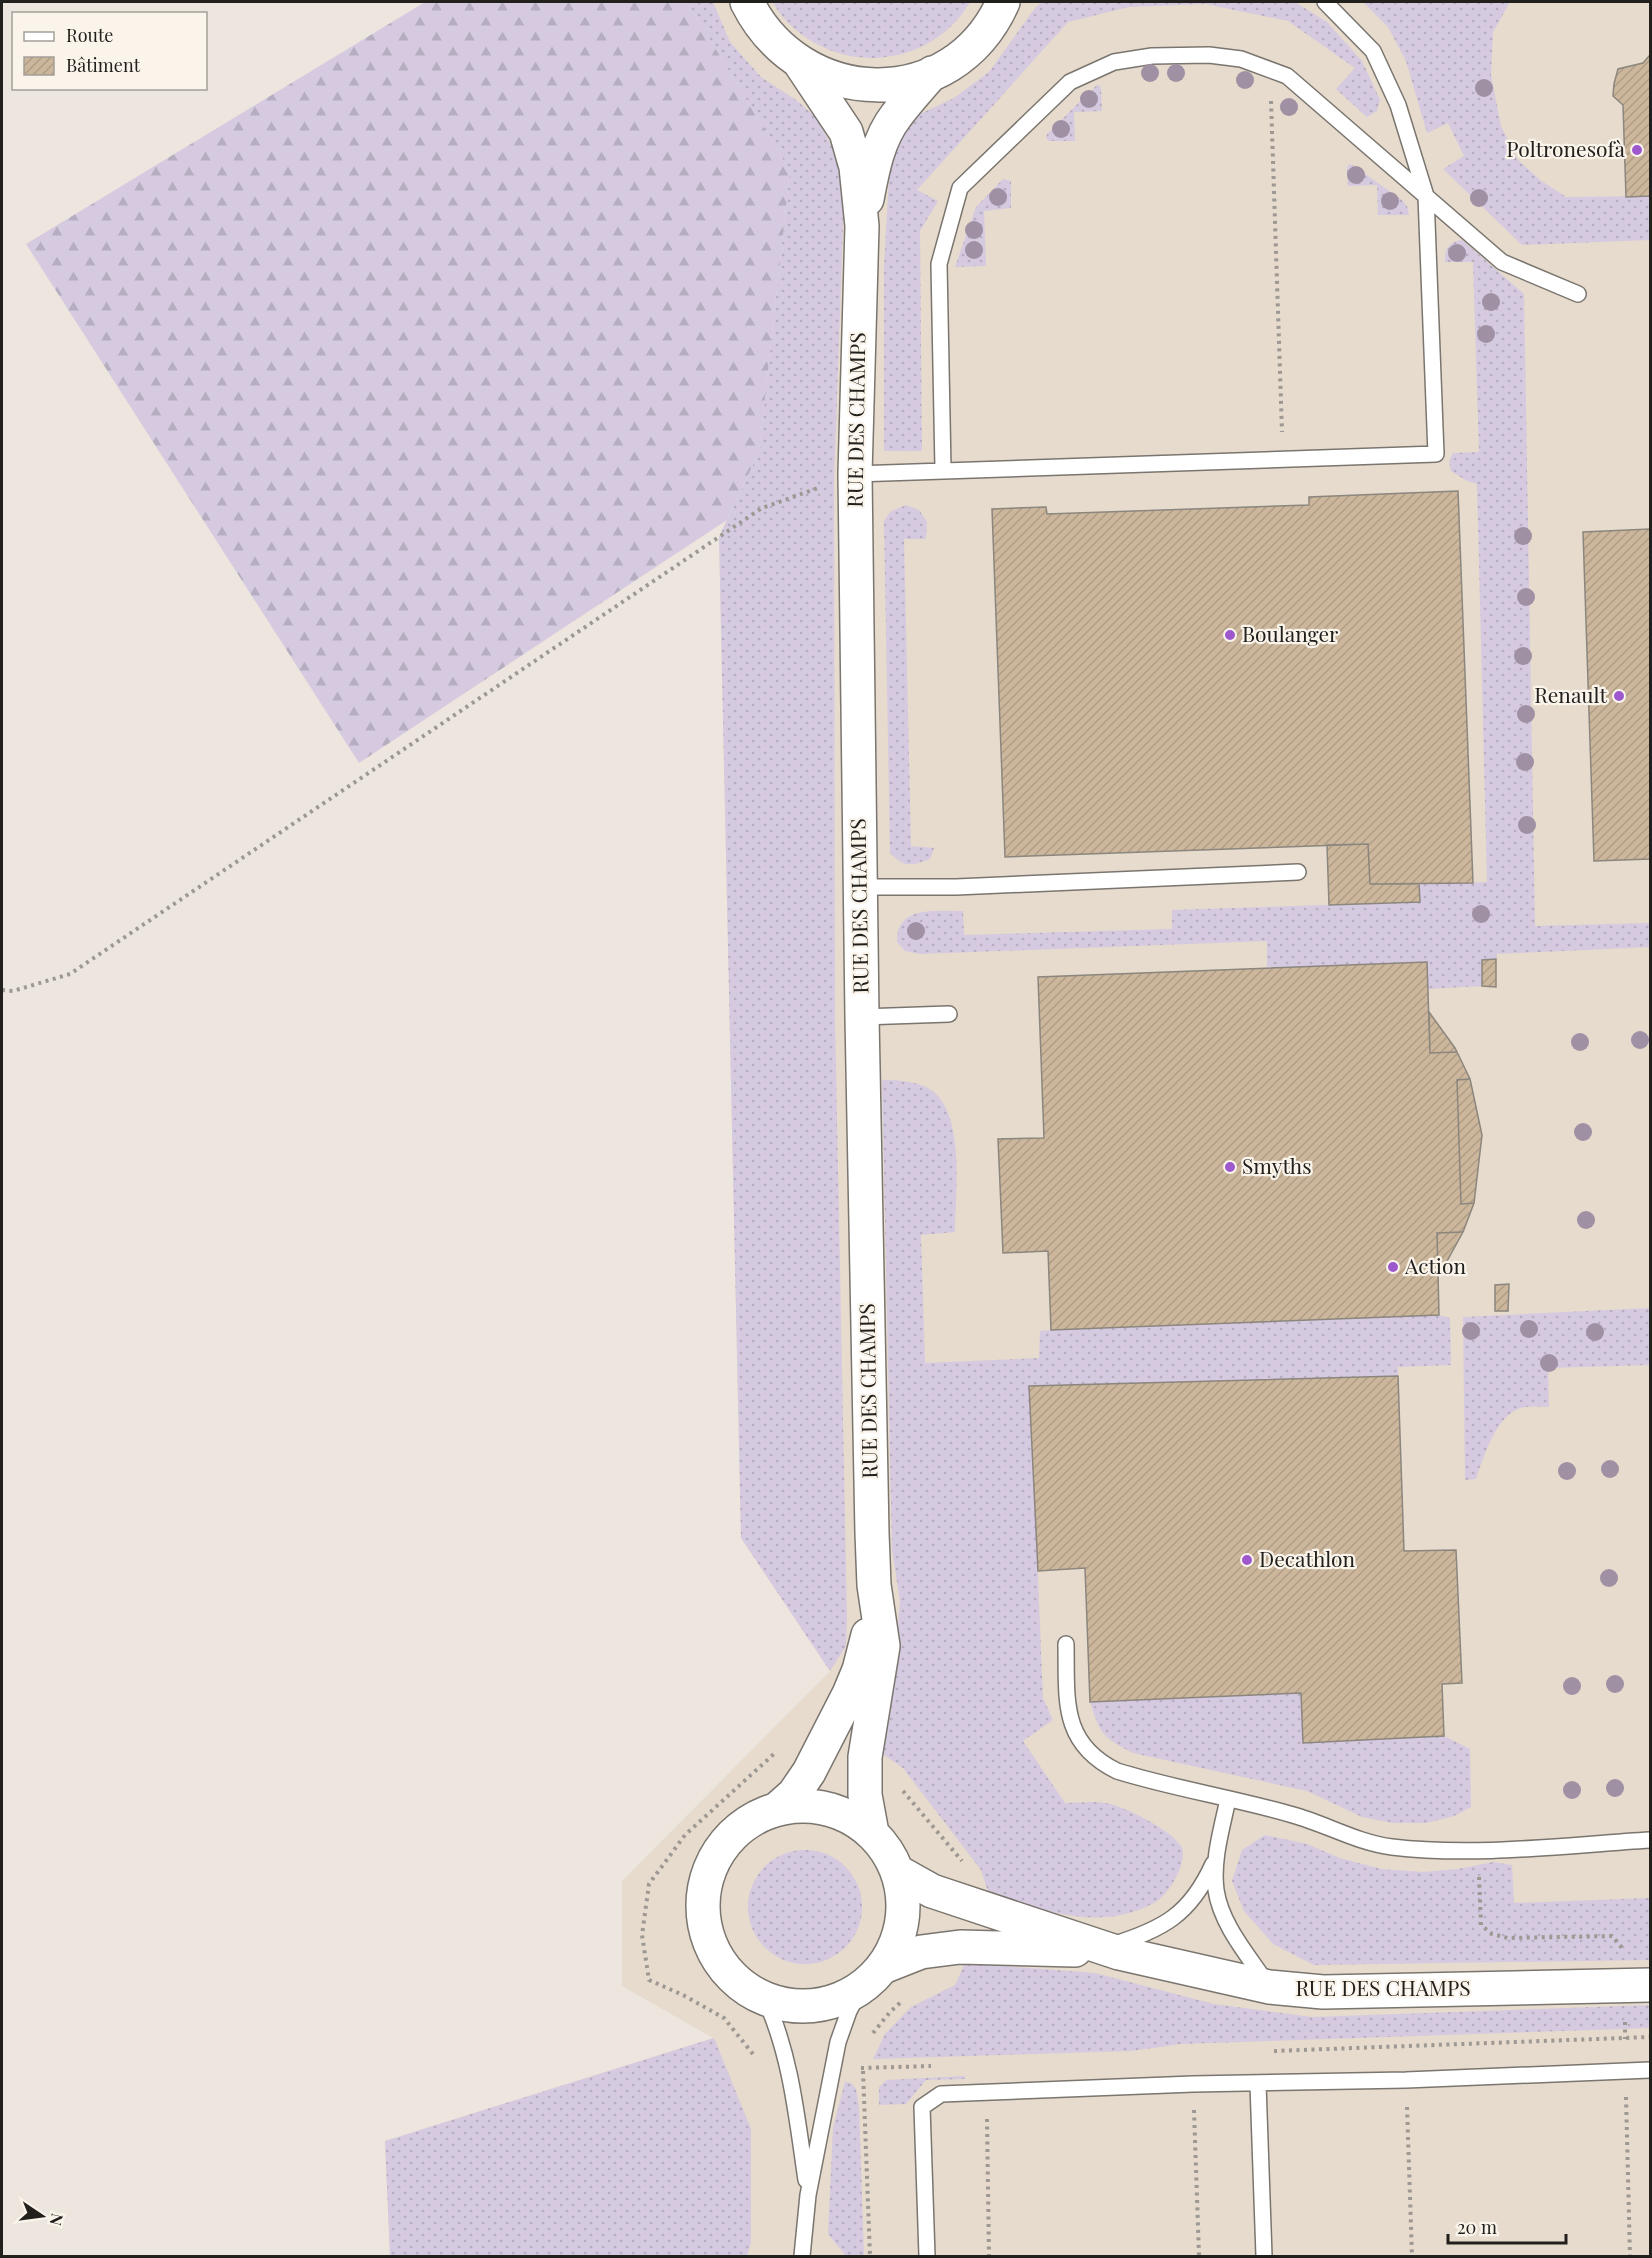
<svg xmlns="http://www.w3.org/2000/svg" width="1652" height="2258" viewBox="0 0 1652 2258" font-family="'Playfair Display',serif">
	<defs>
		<pattern id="grass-dots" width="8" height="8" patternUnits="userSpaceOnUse" patternTransform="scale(1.5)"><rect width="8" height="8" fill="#d5cae0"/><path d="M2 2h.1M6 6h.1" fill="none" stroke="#b7adc0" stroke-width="1.8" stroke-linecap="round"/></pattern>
		<pattern id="forest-firs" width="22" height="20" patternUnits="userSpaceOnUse" patternTransform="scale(1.5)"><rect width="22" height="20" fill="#d5cae0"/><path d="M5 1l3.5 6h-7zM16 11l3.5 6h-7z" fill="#b7adc0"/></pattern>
		<pattern id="building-hatch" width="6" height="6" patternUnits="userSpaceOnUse" patternTransform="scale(1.5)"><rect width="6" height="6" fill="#ccb79c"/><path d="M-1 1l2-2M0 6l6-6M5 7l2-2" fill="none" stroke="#af9d86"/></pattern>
	</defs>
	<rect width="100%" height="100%" fill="#ede6de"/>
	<path fill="#e6dbcc" d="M687,2H1650V2256H390L385,2141L713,2038L622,1986V1881L830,1671L741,1538L719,537L759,452L790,171Z"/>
	<path fill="url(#grass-dots)" d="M687,2H713L730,42L761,77L796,100L817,118L840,163L844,198L834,482L835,1020L847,1619L846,1646L830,1671L741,1538L719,537L759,452L790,171Z
		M773,2H970C937,59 861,75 807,38C793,29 780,16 773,2Z
		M1042,2H1295L1327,22L1362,61L1380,100L1377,111L1367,117L1336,89L1355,68L1288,21L1205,4L1129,7L1068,22L917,190L938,201L920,231L922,451H884V266L889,178L899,136L920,114L954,98L989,72L1035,8Z
		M1363,2H1510L1493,32L1491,75L1501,126L1517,159L1540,180L1566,197L1650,196V240L1522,245L1443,169L1464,156L1448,123L1427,133L1406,61L1388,27Z
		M1097,85L1100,86L1101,89L1102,111L1074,112L1075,141H1049L1046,138L1047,134Z
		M1349,164L1354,166L1402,200L1407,206L1409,215H1378L1377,185L1348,186L1347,168Z
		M1003,179L1011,181V208L984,211L986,266L955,267L976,207Z
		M1462,240L1524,294L1535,926L1650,923V947L1497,954L1496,959L1482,960V986L1428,989L1427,962L1267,968V941L920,954L905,951L897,942C896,905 936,911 963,911L964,935L1172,929V910L1420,902L1419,884L1487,882L1477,484L1467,481L1451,471L1449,461L1453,453L1479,452L1473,262H1445C1444,249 1449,242 1462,240Z
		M906,505L919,510L927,522L926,539H904L911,846L934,848L930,859C911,866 905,868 890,853L884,521L890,512Z
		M882,1080C897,1080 922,1081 935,1093C965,1121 955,1194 955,1232L921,1235L925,1363L1039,1358L1040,1331L1051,1330L1439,1315L1450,1318L1451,1365L1398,1367V1376L1030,1386L1043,1698L1053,1720L1023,1741L1065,1803C1078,1803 1093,1801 1106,1803C1124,1806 1171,1830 1181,1846C1189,1859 1170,1893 1157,1901C1142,1910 1124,1916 1106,1917C1067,1920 1026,1905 989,1895L981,1870L903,1768L880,1752L897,1638L900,1601L892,1550Z
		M1650,1308V1365L1548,1368L1549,1407C1540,1407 1524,1405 1516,1410C1495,1420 1483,1458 1476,1479L1465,1480L1463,1317Z
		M1301,1693L1303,1742L1444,1736L1470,1749L1471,1807L1454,1816L1427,1823H1393L1362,1817L1307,1791L1133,1753C1103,1738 1100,1734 1090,1702Z
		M1265,1835L1307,1844L1340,1858L1381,1869L1423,1872L1458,1869L1493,1862L1512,1865L1514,1903L1650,1898V1960L1314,1965L1273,1944L1244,1911L1232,1881L1242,1850Z
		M748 1907a57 57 0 1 1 114 0a57 57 0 1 1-114 0Z
		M965,1963L1095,1973L1214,2004L1312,2017L1650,2005V2028L1181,2044L1131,2051L873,2059L885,2034L911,2007L955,1985Z
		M714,2038L751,2129V2243L747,2256H390L385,2141Z
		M965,2076V2079L926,2080L906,2104L879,2105V2087L887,2080Z
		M845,2082L851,2083L856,2089L859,2106L864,2256H846L828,2234L833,2128Z"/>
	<path fill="url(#forest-firs)" d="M425,2H687L790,171L759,452L727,520L359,763L26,244Z"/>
	<path fill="url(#building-hatch)" stroke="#8b867e" stroke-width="1.5" d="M1650,55V196L1626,197L1623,105L1613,96L1614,84L1618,69L1643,63Z
		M1458,491L1473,883L1370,884L1368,844L1005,857L992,509L1046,507L1047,514L1309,505V497Z
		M1650,529V859L1594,861L1583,532Z
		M1368,844L1370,884H1419L1420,902L1329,905L1327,845Z
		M1496,959V987L1482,986V960Z
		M1427,962L1430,1053L1457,1052L1470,1079L1457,1080L1461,1204L1474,1203L1463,1232L1437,1233L1439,1315L1051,1330L1048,1251L1003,1253L998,1139L1044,1138L1038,977Z
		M1429,1012L1455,1048L1457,1052L1430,1053Z
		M1470,1079L1482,1135L1474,1203L1461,1204L1457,1080Z
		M1463,1232L1447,1261L1438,1274L1437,1233Z
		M1509,1284L1508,1311H1495V1285Z
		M1398,1376L1404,1551L1456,1550L1462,1683L1442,1684L1444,1736L1303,1743L1301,1693L1090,1702L1085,1568L1038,1571L1029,1386Z"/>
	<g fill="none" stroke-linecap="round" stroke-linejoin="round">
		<defs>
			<path id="service" d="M943,469L939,264L960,188L1070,82L1114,62L1152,56L1209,55L1241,59L1287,76L1502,262L1578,294
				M855,474L1436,454L1426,196L1398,105L1373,51L1325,2
				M860,887H956L1298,872
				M862,1017L949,1014
				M1066,1644C1067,1699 1060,1743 1117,1771C1175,1789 1235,1798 1293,1815C1326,1824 1358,1843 1392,1847C1475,1857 1567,1845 1650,1840
				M1228,1799C1222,1828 1212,1860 1216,1890C1221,1924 1247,1954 1266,1982
				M1112,1945C1163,1929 1190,1915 1213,1864
				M765,1999C791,2055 797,2119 806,2180
				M1258,2084L1264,2256
				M802,2256L808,2195L838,2042L849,2011L861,1988
				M927,2256L922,2107L941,2094L1193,2084L1406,2080L1650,2070"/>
			<path id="tertiary" d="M747,2C801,110 953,115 1003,2
				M800,63L846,132L856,167L862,226L855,474L862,1017L872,1533L874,1585L883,1646L865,1757V1795L872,1833
				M867,199C872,172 878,139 896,116C907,101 920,87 932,73
				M703 1906a100 100 0 1 1 200 0a100 100 0 1 1-200 0Z
				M777,1809L794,1794L809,1772L849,1694L859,1670L868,1635
				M898,1872L932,1891L1119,1953L1269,1987L1323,1992L1650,1985
				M883,1967L921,1952L960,1947L1075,1950"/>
		</defs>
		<use href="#service" stroke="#7a756e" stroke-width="18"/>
		<use href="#tertiary" stroke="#7a756e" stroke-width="36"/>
		<path stroke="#9d9892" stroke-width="4" stroke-dasharray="3 4.5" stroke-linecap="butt" d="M1271,101L1282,432
			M2,990L13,991L70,974L762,508L818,488
			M903,1791L962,1861
			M1479,1877L1481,1925L1492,1934L1508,1938L1612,1936L1623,1949
			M1625,2022V2039
			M873,2033L890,2012L902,2001
			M1274,2051L1650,2037
			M753,2054L724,2018L683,1995L649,1980L642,1935L649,1884L685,1835L775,1753
			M861,2068L931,2066
			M863,2071L870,2256
			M1626,2097L1630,2256
			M1407,2107L1412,2256
			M1194,2110L1199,2256
			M987,2119L989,2256"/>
		<use href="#service" stroke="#fff" stroke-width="15"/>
		<use href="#tertiary" stroke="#fff" stroke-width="33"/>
	</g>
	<g fill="#a090a4">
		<circle cx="1150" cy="73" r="9"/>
		<circle cx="1176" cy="73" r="9"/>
		<circle cx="1245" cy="80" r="9"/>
		<circle cx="1484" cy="88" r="9"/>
		<circle cx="1089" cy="99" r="9"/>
		<circle cx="1289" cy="107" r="9"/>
		<circle cx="1061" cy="129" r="9"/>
		<circle cx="1356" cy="175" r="9"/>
		<circle cx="998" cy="197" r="9"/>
		<circle cx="1479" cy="198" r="9"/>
		<circle cx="1390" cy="201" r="9"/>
		<circle cx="974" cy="230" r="9"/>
		<circle cx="974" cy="250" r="9"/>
		<circle cx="1457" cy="253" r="9"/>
		<circle cx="1491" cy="302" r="9"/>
		<circle cx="1486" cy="334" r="9"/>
		<circle cx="1523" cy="536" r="9"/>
		<circle cx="1526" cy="597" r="9"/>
		<circle cx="1523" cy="656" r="9"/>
		<circle cx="1526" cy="714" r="9"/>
		<circle cx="1525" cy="762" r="9"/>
		<circle cx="1527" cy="825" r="9"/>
		<circle cx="1481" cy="914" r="9"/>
		<circle cx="916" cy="931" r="9"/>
		<circle cx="1640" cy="1040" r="9"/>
		<circle cx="1580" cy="1042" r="9"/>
		<circle cx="1583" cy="1132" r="9"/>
		<circle cx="1586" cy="1220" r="9"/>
		<circle cx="1529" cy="1329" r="9"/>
		<circle cx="1471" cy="1331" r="9"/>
		<circle cx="1595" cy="1332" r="9"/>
		<circle cx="1549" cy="1363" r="9"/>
		<circle cx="1610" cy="1469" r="9"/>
		<circle cx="1567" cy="1471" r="9"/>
		<circle cx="1609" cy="1578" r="9"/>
		<circle cx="1615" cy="1684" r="9"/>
		<circle cx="1572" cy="1686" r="9"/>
		<circle cx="1615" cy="1788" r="9"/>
		<circle cx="1572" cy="1790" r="9"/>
	</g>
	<g fill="#9d58cd" stroke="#faf4eb" stroke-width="2">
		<circle cx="1637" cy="150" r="6"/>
		<circle cx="1230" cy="635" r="6"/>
		<circle cx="1619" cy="696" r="6"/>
		<circle cx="1230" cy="1167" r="6"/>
		<circle cx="1393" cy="1267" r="6"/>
		<circle cx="1247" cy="1560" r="6"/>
	</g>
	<g text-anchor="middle" stroke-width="4.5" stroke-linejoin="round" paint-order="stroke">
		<g font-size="21" fill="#22201d" stroke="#faf4eb" text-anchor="start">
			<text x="1625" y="157" text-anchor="end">Poltronesofà</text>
			<text x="1242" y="642">Boulanger</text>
			<text x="1607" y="703" text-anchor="end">Renault</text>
			<text x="1242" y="1174">Smyths</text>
			<text x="1405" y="1274">Action</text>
			<text x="1259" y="1567">Decathlon</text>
		</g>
		<g font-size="21" fill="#22201d" stroke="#faf4eb">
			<text transform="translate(857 420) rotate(-89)" y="7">RUE DES CHAMPS</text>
			<text transform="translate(860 906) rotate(-91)" y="7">RUE DES CHAMPS</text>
			<text transform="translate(869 1391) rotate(-91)" y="7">RUE DES CHAMPS</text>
			<text x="1383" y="1996">RUE DES CHAMPS</text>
		</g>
	</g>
	<rect width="1652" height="2258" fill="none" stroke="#22201d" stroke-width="6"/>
	<rect x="12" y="12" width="195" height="78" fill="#faf4eb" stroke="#a49f99" stroke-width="1.5"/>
	<rect x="24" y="32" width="30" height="9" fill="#ffffff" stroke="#a49f99" stroke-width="1.5"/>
	<text x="66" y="42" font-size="18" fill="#22201d">Route</text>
	<rect x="24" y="57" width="30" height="18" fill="url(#building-hatch)" stroke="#a49f99" stroke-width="1.5"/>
	<text x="66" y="72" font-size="18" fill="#22201d">Bâtiment</text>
	<g transform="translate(42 2216) rotate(103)" stroke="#faf4eb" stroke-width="4.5" paint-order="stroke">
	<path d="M0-4.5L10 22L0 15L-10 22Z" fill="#22201d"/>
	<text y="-9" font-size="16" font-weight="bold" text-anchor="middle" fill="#22201d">N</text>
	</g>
	<path d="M1448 2234v9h118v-9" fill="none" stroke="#22201d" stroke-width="3"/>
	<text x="1457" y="2234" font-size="18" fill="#22201d" stroke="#faf4eb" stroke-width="4.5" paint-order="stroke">20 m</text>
</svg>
